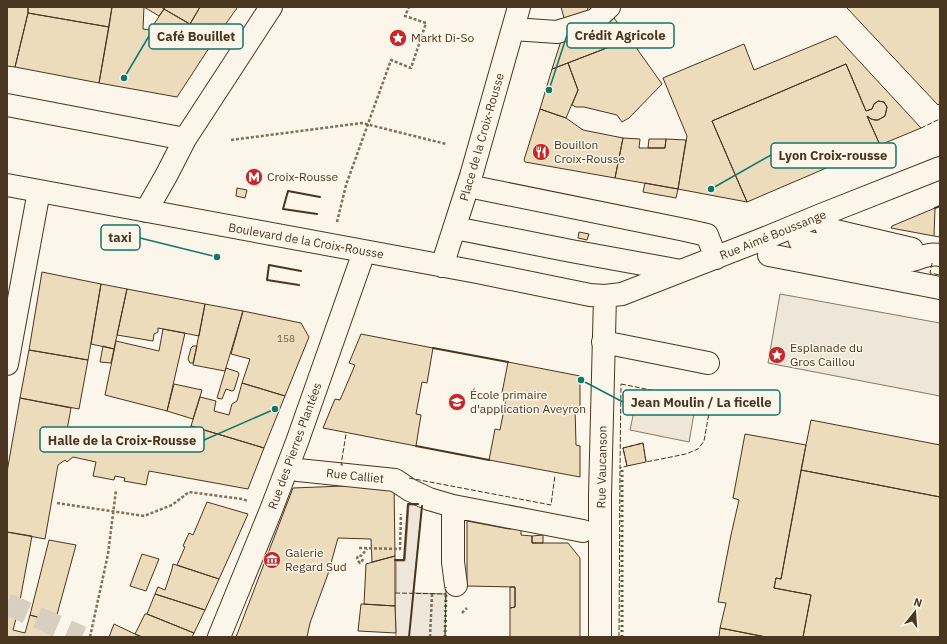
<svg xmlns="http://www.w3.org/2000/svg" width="947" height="644" viewBox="0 0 947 644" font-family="'IBM Plex Sans',sans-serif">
	<rect width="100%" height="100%" fill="#fbf6e9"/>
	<path fill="#ede6d9" stroke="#887966" d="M780,294L940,323V396L768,363Z
		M637,396L695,408L689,442L630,430Z
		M409,505H422L413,593L446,594L445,637H396L395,593L396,592V561H405Z"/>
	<path fill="#ecdcbc" stroke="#4a3520" d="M7,7H28V13L15,67L7,66Z
		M28,7H112L109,27L28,13Z
		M112,7H144L143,29L150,30L164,9L215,39L177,97L99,83Z
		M144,7H161L164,9L159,16Z
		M165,7H200L190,24L164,9Z
		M200,7H236L237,8L215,39L190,24Z
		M561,7H588L586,19L566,25Z
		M846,7H938L940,9V103L938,105Z
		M28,13L109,27L99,83L15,67Z
		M614,18L630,39L552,69L561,41L607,23Z
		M836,36L921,128L880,145L867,116L871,119L875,120H878L885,116L887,107L884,102L878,101L874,104L872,109L866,111L846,64L712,121L747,202L678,189L687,136L663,78L744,44L754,70Z
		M630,39L662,84L629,118L622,122L617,115L584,107H576L572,105L578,90L568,63Z
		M568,63L578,90L566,118L540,109L552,69Z
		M846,64L866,111L872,109L874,104L878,101L884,102L887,107L885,116L878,120H875L871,119L867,116L880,145L747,202L712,121Z
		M540,109L566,118L583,130L623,138L615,178L525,162L524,160Z
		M623,138L640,139L639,148H665L666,139L686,140L678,189L615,178Z
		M649,139H666L665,148H648Z
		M645,183L678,189L676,198L643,192Z
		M237,188L247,190L245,198L236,196Z
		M935,208L934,236L891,228L892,226Z
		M579,232L589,234L587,240L578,238Z
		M42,272L101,284L88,360L29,350Z
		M101,284L127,289L114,349L91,344Z
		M127,289L205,304L199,336L158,328V332L154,334L153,341L117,335Z
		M205,304L243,311L225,371L193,365Z
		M243,311L301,323L309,337L285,396L242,383L250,359L231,354Z
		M163,329L185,333L167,411L105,395L116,341L159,351Z
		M361,334L433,348L427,383L422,382L416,414L421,415L416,446L323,428L335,399L340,400L355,365L349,363Z
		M103,346L114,349L111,363L100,362Z
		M193,346H197L193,363H190L188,359L191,348Z
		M29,350L88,360L79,409L20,398Z
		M508,362L580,376V408L575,407L576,445L580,446V477L489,460L495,429L500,430L507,394L502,393Z
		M226,368L238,372L239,374L234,390L232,391L226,389L222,399L217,398Z
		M242,383L285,396L264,448L191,426L200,397L216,401L214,411L229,415L232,404L237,401Z
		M174,384L202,390L193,419L167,411Z
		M20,398L71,408L67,430L110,438L111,432L133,436L136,432L141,431L144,438L188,445L191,426L264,448L248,489L149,471L146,485L124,481L125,478L115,476L114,480L93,476L96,462L73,457L67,462L65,460L58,465L45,539L7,532V472Z
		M811,420L940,445V497L801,470Z
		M745,434L806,445L781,579L776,578L774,588L811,595L803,637H766L720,628L726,603L718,602L731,535L739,500L733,498Z
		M643,443L646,462L627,466L623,448Z
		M801,470L940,497V637H803L811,595L774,588L776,578L781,579Z
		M394,484L395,556L372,562L371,539L338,538L328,574L310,623L307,637H236L293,488Z
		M207,502L248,514L233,548L219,579L177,565L185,547L183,546L189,533L193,535Z
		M467,521L509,529L521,528V535L532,536V543H568L580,558V637H510V608L515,607V587L467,586Z
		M7,532L32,536L18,611L7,608Z
		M543,535V543H532V536Z
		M49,540L76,545L55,622L30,615Z
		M142,554L159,559L146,591L130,586Z
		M395,556V606L364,604L366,564Z
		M173,564L219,579L205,610L155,594L158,587L165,590L172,569Z
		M510,587H515V607L510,608Z
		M155,594L205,610L194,633L147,614Z
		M361,604L395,606L396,633L358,631Z
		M7,608L18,611L13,630L25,633L30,615L55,622L52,637H7Z
		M145,614H147L194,633L192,637H142L135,634Z
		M114,624L135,634L142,637H109Z
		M720,628L766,637H719Z"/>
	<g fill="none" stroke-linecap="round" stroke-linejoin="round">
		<path stroke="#d8cfc1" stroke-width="22" stroke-dasharray="22 11" stroke-linecap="butt" d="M7,604L82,637"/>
		<defs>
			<path id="minor" d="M513,29L557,32L595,20L609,7
				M7,105L185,139
				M7,185L477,272L590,295L605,296L622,294L763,239L821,215L940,168
				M468,186L685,230L707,235L716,258
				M146,211L166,176L185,139L271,7
				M821,215L827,229L912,249
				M795,226L800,241C835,248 869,258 904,261C916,262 925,252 940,255
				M455,228L571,251L681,271
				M769,255L940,288
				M442,266L471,176L519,7
				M603,342L708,363
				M7,364L39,191
				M298,470L395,480L410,490L429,499L453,506L583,531
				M453,506V562L456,585
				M219,637L271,510L297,442L364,252
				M600,637V495L605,296"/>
		</defs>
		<use href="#minor" stroke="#4a3520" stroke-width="24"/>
		<path stroke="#7f6f5c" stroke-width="2.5" stroke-dasharray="3 2" stroke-linecap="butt" d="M231,140L362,123L446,144
			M337,222L346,185L391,60L411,68L426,23L405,16L409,7
			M57,503L144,516L172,505L189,492L242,499L248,501
			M359,548L400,549L401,514
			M363,559L362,561L360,563C357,560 356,558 359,555L361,556L367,549
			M462,613L467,608
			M90,637L108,554L116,490
			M430,637L432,594V593"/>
		<use href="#minor" stroke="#fbf6e9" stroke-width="22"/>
		<path stroke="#436837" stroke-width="3" stroke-dasharray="2 3" stroke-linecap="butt" d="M445,637L446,594
			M622,637V469"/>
		<path stroke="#4a3520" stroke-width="1" stroke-dasharray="5 2" stroke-linecap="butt" d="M921,128L940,119
			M934,236L940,237
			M932,263L930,273L940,275
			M621,384L711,402L704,441L698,449L686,454L646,462L643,443L623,448L627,466L620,468Z
			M343,465H341L346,434
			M409,478L551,505L555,475
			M395,593L446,594
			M445,637L446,587
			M619,637L620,468"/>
		<path stroke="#4a3520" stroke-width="2" d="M935,208L940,206
			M317,214L283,209L288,191L320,197
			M299,285L267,280L269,265L301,271
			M433,348L508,362
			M416,446L489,460
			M395,560H404L408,504H418
			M409,637L422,506"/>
	</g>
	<defs>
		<symbol id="sight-disc" viewBox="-11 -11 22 22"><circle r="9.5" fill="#c62828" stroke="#fbf6e9"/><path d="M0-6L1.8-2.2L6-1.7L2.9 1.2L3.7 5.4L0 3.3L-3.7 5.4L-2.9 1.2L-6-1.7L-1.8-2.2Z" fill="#fff"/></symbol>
		<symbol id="restaurant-disc" viewBox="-11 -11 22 22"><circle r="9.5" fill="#c62828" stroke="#fbf6e9"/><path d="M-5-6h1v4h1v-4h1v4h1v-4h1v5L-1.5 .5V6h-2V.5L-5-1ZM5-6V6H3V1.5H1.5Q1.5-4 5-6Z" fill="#fff"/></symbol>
		<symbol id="metro-disc" viewBox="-11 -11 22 22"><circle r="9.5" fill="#c62828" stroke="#fbf6e9"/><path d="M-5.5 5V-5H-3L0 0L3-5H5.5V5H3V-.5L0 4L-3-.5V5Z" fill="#fff"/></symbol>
		<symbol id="school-disc" viewBox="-11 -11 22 22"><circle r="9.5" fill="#c62828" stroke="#fbf6e9"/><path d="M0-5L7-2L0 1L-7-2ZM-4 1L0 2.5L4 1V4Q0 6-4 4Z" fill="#fff"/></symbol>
		<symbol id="museum-disc" viewBox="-11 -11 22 22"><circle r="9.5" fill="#c62828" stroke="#fbf6e9"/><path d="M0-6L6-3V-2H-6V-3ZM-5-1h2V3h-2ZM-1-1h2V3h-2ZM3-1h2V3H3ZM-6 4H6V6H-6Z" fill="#fff"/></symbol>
	</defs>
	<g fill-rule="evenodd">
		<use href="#sight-disc" x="388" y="28" width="20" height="20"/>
		<use href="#restaurant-disc" x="531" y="142" width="20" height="20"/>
		<use href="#metro-disc" x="244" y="167" width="20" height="20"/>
		<use href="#sight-disc" x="767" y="345" width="20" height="20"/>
		<use href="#school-disc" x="447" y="392" width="20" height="20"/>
		<use href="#museum-disc" x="262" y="550" width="20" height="20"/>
	</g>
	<g text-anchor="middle" stroke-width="3" stroke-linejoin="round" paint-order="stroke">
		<g font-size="10" fill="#725f47">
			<text x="286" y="342">158</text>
		</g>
		<g font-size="12" fill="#4a3520" stroke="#fbf6e9" text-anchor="start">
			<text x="411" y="42">Markt Di-So</text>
			<text x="554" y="149">Bouillon<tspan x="554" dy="14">Croix-Rousse</tspan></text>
			<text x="267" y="181">Croix-Rousse</text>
			<text x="790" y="352">Esplanade du<tspan x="790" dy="14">Gros Caillou</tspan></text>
			<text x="470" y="399">École primaire<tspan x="470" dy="14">d'application Aveyron</tspan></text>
			<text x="285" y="557">Galerie<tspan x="285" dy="14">Regard Sud</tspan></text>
		</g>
		<g font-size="12" fill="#4a3520" stroke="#fbf6e9">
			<text transform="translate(482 137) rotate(-74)" y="4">Place de la Croix-Rousse</text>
			<text transform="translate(773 235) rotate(-22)" y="4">Rue Aimé Boussange</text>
			<text transform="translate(306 241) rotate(10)" y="4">Boulevard de la Croix-Rousse</text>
			<text transform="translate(295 446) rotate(-70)" y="4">Rue des Pierres Plantées</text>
			<text transform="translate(602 467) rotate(-89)" y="4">Rue Vaucanson</text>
			<text transform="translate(355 476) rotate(6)" y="4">Rue Calliet</text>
		</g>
	</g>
	<path fill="none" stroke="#0f766e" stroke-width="1.5" d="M549 90L567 35M124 78L149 36M711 189L771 155M217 257L140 238M581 380L623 402M275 409L204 440"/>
	<g fill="#0f766e" stroke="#fbf6e9" stroke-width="1.5">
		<circle cx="549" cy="90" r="4"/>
		<circle cx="124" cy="78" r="4"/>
		<circle cx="711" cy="189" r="4"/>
		<circle cx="217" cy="257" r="4"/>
		<circle cx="581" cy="380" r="4"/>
		<circle cx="275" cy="409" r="4"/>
	</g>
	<g fill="#fbf6e9" stroke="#0f766e" stroke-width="1.5">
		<rect x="567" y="23" width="107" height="25" rx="4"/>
		<rect x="149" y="24" width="94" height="25" rx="4"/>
		<rect x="771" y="143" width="125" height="25" rx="4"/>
		<rect x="101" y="225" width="39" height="25" rx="4"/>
		<rect x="623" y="390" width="157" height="25" rx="4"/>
		<rect x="40" y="427" width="164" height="25" rx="4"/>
	</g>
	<g font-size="13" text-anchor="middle" font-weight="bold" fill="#4a3520">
		<text x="620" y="40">Crédit Agricole</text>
		<text x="196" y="41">Café Bouillet</text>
		<text x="833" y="160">Lyon Croix-rousse</text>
		<text x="120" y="242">taxi</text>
		<text x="701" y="407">Jean Moulin / La ficelle</text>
		<text x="122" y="445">Halle de la Croix-Rousse</text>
	</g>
	<rect width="947" height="644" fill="none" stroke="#4a3520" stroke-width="16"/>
	<g transform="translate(915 612) rotate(17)" stroke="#fbf6e9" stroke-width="3" paint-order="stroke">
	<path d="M0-3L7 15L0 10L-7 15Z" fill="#4a3520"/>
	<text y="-6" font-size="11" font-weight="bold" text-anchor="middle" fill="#4a3520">N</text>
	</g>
</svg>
